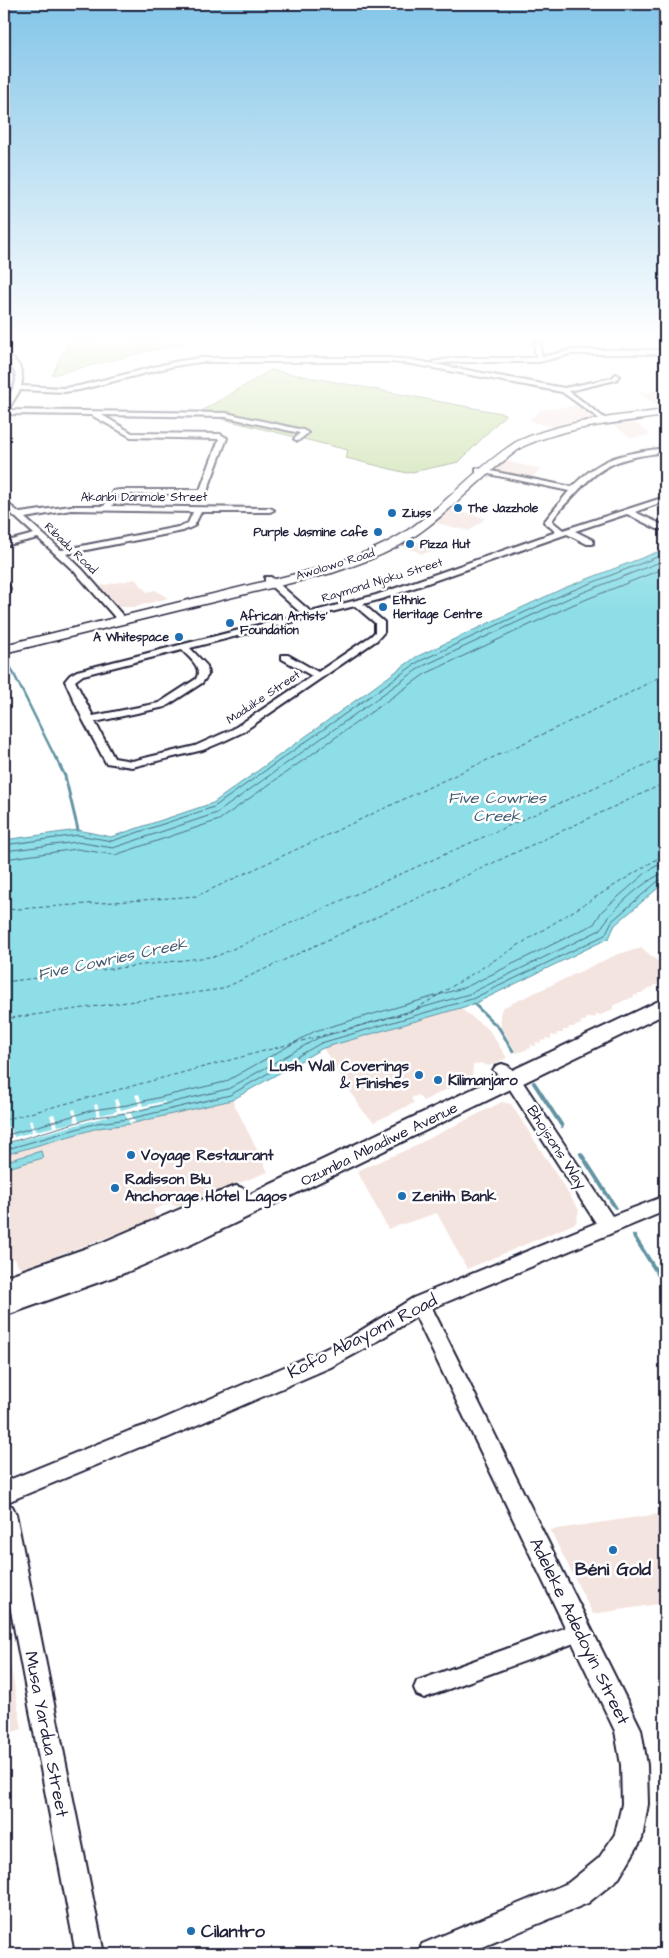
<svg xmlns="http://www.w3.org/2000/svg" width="669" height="1958" viewBox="0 0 669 1958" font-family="'Architects Daughter',sans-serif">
	<rect width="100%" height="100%" fill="#fff"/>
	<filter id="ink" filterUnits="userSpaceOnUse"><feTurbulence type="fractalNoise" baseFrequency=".02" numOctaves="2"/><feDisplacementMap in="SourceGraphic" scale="10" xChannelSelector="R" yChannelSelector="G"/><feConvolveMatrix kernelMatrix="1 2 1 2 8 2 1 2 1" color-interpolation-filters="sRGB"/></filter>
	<g filter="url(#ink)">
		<path fill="#f4e4df" d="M665,390V404L657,406L639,393Z
			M578,405L596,419L551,427L529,420L541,410Z
			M631,420L651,435L631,438L611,423Z
			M501,460L541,469L531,478L495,470L492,467Z
			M443,508L486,518L469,531L429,521Z
			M404,537L437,549L423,554L394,543Z
			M135,579L147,592L155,590L168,598L134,607H119L100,586Z
			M642,948L662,965L665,964V981L658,983V985H654V987L646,989V991H643V993H638V996L634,995L633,998H629L628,1000H625L613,1006V1009L601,1015L596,1014V1017L586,1018V1021H581V1024L574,1027H569L568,1030H563V1033H557L556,1036L551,1035V1039L546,1038L545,1041L541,1040V1043L536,1042V1046L531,1045V1048L517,1053L501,1028L500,1015L502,1008L618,954Z
			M460,1008L489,1030L507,1058L489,1066L480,1063L473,1065L472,1077L423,1101L418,1095L411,1098L414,1103L374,1122L363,1111L323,1048Z
			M232,1100L268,1172L176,1207L170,1203L153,1210L156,1217L155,1220L28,1266L22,1268L18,1266L14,1258L4,1262V1155L98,1128L130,1124Z
			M502,1102L511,1104L579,1210L576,1223L467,1269L437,1213L388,1229L357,1171L404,1151Z
			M665,1513V1603L593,1614L550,1530Z
			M7,1646L22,1729L4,1735V1647Z"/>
		<path fill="#bad78f" stroke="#6e7c65" d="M69,341H190L52,375Z
			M271,370L506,414L459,462L407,473L346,458L348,450L198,413Z"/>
		<path fill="#8ddee7" stroke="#6293a2" d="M665,549V882L615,925L609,938L474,1004L323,1048L232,1100L130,1124L98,1128L4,1155V840L78,830L111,837L213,803L416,657L564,588Z
			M41,1151L43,1158L4,1169V1162Z"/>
		<path fill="#fff" d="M139,1094L143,1106L164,1101L165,1103L130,1112L135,1122L130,1124L124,1112L10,1143L8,1135L4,1136V1128L10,1126L14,1137L32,1132L29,1121L32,1120L36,1131L53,1127L50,1115L54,1114L58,1126L75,1122L72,1110L75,1109L79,1121L97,1116L94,1105L97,1104L101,1115L117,1111L114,1100L117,1099L121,1110L139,1105L135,1095Z"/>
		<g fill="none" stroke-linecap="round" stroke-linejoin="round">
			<path stroke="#4d6d80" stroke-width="1" d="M4,845L78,835L112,841L214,807L418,662L566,593L665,554
				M4,851L77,842L113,848L217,813L421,667L569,598L665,560
				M4,859L77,849L115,855L219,820L425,674L572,605L665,568
				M4,1136L93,1110L127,1105L225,1082L315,1031L466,987L594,924L602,911L648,871L656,866L665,865
				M4,1144L95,1117L128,1113L228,1089L318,1038L469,994L600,930C612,909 642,882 665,872
				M4,1150L97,1123L129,1119L230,1095L321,1043L472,999L605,935L612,921L657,882L665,878"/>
			<path stroke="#6293a2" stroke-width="2.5" d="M4,654L56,759"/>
			<path stroke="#6293a2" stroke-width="3" d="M56,758L65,776L78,830
				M474,1004L499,1028L513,1051"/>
			<path stroke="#6293a2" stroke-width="4" d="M534,1083L562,1126
				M581,1154L615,1207
				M634,1236L665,1285"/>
			<path stroke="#425a6f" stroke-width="1" stroke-dasharray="4 3" stroke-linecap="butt" d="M4,910L197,896L622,697L665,674
				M4,982L217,956L665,756
				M4,1019L222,989L665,783
				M4,1120L411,1012L665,854"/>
			<defs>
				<path id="minor" d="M537,341L540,343L542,357L571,350H665V354H571L539,362H455L435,364L432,362L455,358H536L534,343Z
					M7,355C19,361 25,373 21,386L64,388L79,386L174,362L200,358H389L412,360L564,388L612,378L616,374L619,376L616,380L569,391L607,420V422L605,423L562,392L412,364L389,362H200L174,366L79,390L64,392L20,390L8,410L226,413L303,430L308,433L298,441L294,439L300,433L226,417L102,415L132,433L220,434L227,438L206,494H120L112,506L270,508L274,510L270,512H201L194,526L183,531L66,554L82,569L125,618V622H119L76,573L38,538L4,546V542L34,534L4,507V501L20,513L71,506H104L113,491L120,490H200L219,439L131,437L91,415L4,414C4,386 31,387 4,357ZM71,510L193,512L188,523L178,527L61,550L25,518Z
					M665,448V452C624,458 606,460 577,492C569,501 558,510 552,521L563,530L665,497V501L635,512L663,525V529H657L627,514L575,531L593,540V544H587L567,534L382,599L363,604L384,622V632L377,640L241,733L222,742L203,750L132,767L106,763L83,720L65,681L70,675L77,671L302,614L265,581V577H271L311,612L376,595L556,532L544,522L569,491L479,472H476V468L572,487C603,455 623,454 665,448ZM355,606L375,623V632L371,636L318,672L288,655H282V659L312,676L233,729L195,746L132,761L114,758L95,722L165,707L202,683L208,675L207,666L190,648ZM182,650C189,658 203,667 196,679L159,703L93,716L75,681L83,675Z
					M4,582L7,583L10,589L8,596L4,599Z
					M581,1622L588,1624L590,1631L588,1638L424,1698L417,1695L414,1688L417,1681Z"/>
				<path id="tertiary" d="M502,1064L508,1066L518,1075L612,1216L665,1196V1211L432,1308L641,1729L647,1765L648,1804L642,1839L619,1878L588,1903L466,1954H418L422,1944L568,1883L599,1858L615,1834L622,1804L621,1765L615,1731L416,1317L366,1348L331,1367L167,1438L140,1447L5,1503L12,1506L16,1514L104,1954H76L4,1574V1482L129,1431L156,1422L317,1353L352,1336L413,1298L596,1223L506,1083L493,1070L496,1066Z"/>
				<path id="secondary" d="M665,410V416C617,423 569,426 524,446C483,473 451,513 410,539C386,555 359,564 332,573L4,653V645L324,567C351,558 378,549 402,534C443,508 475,468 516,442C564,420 614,417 665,410Z"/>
				<path id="trunk" d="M665,998V1014L192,1244L127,1272L4,1316V1277L101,1243L227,1189L236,1186L245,1189L248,1195Z"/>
			</defs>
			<use href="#minor" stroke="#22223b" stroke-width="4"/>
			<use href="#tertiary" stroke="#22223b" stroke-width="4"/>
			<use href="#secondary" stroke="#22223b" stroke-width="3"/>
			<use href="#trunk" stroke="#22223b" stroke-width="4"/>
			<use href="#minor" fill="#fff" fill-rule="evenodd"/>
			<use href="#tertiary" fill="#fff" fill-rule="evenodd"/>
			<use href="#secondary" fill="#fff" fill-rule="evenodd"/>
			<use href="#trunk" fill="#fff" fill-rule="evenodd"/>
		</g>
	</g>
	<linearGradient id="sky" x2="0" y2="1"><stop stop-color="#83c5e8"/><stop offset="0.55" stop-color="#fff"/><stop offset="1" stop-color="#fff" stop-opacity="0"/></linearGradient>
	<rect width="669" height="615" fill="url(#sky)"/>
	<g fill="#1f6fb2" stroke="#fff" stroke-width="2">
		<circle cx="458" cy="508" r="5"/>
		<circle cx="392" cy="513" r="5"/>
		<circle cx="378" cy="532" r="5"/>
		<circle cx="410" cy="544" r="5"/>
		<circle cx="383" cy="607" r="5"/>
		<circle cx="230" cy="623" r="5"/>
		<circle cx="179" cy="637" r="5"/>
		<circle cx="419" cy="1075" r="5"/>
		<circle cx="438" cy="1080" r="5"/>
		<circle cx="131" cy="1155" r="5"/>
		<circle cx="115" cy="1188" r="5"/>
		<circle cx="402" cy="1196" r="5"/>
		<circle cx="613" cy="1550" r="5"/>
		<circle cx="191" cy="1931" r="5"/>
	</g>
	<g text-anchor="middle" stroke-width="5" stroke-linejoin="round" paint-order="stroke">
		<g font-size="12" fill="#22223b" stroke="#fff">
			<text x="144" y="501">Akanbi Danmole Street</text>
			<text transform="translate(71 548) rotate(44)" y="4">Ribadu Road</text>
			<text transform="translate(335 564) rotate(-17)" y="4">Awolowo Road</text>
			<text transform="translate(382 580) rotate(-17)" y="4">Raymond Njoku Street</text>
			<text transform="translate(263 697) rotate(-34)" y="4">Maduike Street</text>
		</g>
		<g font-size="12" font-weight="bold" fill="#22223b" stroke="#fff" text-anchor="start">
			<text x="468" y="512">The Jazzhole</text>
			<text x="402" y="517">Ziuss</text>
			<text x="368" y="536" text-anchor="end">Purple Jasmine cafe</text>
			<text x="420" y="548">Pizza Hut</text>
			<text x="393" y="604">Ethnic<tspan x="393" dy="14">Heritage Centre</tspan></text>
			<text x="240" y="620">African Artists'<tspan x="240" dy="14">Foundation</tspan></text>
			<text x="169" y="641" text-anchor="end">A Whitespace</text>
		</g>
		<g font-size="15" font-weight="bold" fill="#22223b" stroke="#fff" text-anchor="start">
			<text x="409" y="1071" text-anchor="end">Lush Wall Coverings<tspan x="409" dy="17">&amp; Finishes</tspan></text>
			<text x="448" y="1085">Kilimanjaro</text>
			<text x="141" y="1160">Voyage Restaurant</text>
			<text x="125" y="1184">Radisson Blu<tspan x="125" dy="17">Anchorage Hotel Lagos</tspan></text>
			<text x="412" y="1201">Zenith Bank</text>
		</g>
		<g font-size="15" fill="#22223b" stroke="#fff">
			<text transform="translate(379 1144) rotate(-26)" y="5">Ozumba Mbadiwe Avenue</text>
			<text transform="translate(557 1147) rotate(57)" y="5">Bhojsons Way</text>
		</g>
		<g font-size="16" font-style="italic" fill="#425a6f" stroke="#fff">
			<text x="497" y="803">Five Cowries<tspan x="497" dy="18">Creek</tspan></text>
			<text transform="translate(112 958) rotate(-12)" y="6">Five Cowries Creek</text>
		</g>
		<g font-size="18" fill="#22223b" stroke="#fff">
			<text transform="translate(362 1336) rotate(-27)" y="6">Kofo Abayomi Road</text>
			<text transform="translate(580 1631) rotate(64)" y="6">Adeleke Adedoyin Street</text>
			<text transform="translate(47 1734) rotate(79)" y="6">Musa Yardua Street</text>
		</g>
		<g font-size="18" font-weight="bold" fill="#22223b" stroke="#fff">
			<text x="613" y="1575">Béni Gold</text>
			<text x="201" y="1937" text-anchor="start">Cilantro</text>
		</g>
	</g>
	<rect width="669" height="1958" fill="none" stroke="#fff" stroke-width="20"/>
	<rect x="10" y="10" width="649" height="1938" fill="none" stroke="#22223b" stroke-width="2" filter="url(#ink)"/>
</svg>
